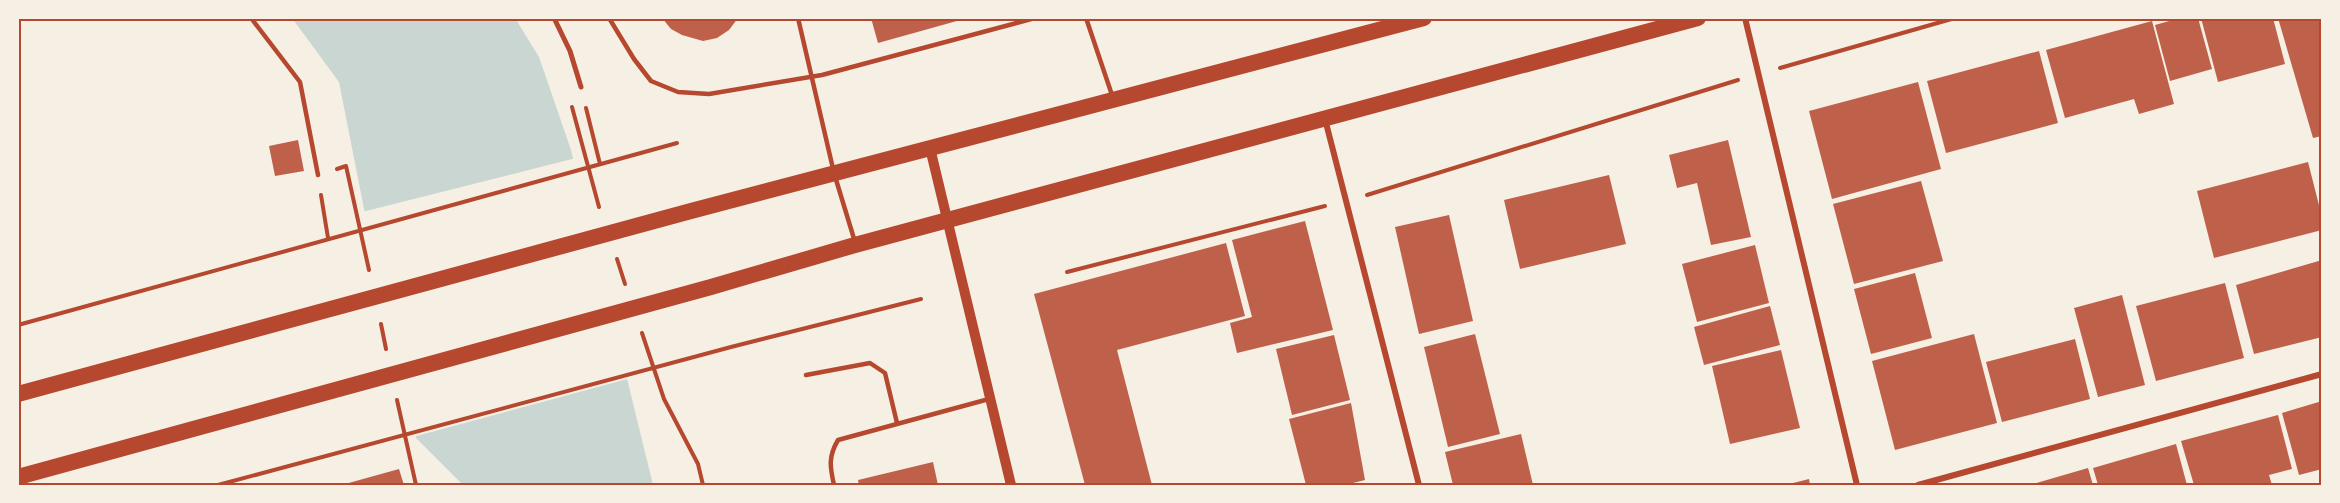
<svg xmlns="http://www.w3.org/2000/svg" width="2340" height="503" viewBox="0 0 2340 503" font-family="'Times New Roman',serif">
	<rect width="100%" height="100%" fill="#f6efe4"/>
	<path fill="#c9d6d2" d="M292,18H515L539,57L571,150L653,485H463L416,438L368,229L339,82Z"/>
	<path fill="#f6efe4" d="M576,158L631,378L413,437L362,212Z"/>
	<path fill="#bf614a" d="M662,18H738L729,30L717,38L703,41L682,35L671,29Z
		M871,18H963L964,19L878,43Z
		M2180,18H2198L2212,69L2170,81L2155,25Z
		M2201,18H2273L2285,64L2218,82Z
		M2278,18H2322V136L2313,138Z
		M2152,21L2174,104L2139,114L2134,99L2065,118L2046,50Z
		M2039,51L2058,123L1946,153L1927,81Z
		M1918,82L1941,169L1832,199L1809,111Z
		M298,140L304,171L275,176L269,146Z
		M1728,140L1751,237L1711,245L1697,183L1677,188L1669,155Z
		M2308,162L2322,217V230L2214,258L2197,191Z
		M1609,175L1626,244L1520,269L1504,200Z
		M1921,181L1943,261L1854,284L1833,204Z
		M1449,215L1473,321L1419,334L1395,227Z
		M1305,221L1333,330L1237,353L1230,323L1252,317L1232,240Z
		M1226,243L1245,316L1117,350L1152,485H1085L1034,294Z
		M1755,245L1769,303L1697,322L1682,264Z
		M2322,260V337L2254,354L2236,285Z
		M1915,273L1932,338L1871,354L1854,289Z
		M2225,283L2244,358L2156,381L2136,306Z
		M2122,295L2145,385L2098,397L2074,308Z
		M1770,306L1780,345L1704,365L1694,327Z
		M1475,334L1500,434L1448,447L1424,347Z
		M1974,334L1997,423L1895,450L1872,361Z
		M1334,335L1350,400L1292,415L1276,349Z
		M2075,339L2090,399L2002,422L1986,362Z
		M1781,350L1800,428L1730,444L1712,366Z
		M2322,401V469L2299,475L2282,413Z
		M1351,403L1365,480L1345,485H1306L1289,419Z
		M2278,415L2292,469L2269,475L2272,485H2194L2181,441Z
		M1521,434L1533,485H1453L1445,452Z
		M2176,444L2187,485H2098L2093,468Z
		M933,462L938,485H859L858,480Z
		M2088,468L2093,485H2033V484Z
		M399,469L404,485H345V484Z
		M1809,479L1810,485H1789V484Z"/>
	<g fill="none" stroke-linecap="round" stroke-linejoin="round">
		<path stroke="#b5482f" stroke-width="4" d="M1780,68L1955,18
			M572,107L599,207
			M586,108L600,164
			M337,169L346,166L369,270
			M321,195L328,238
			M1367,195L1738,80
			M617,259L625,284
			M1067,272L1325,206
			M381,324L386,349
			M18,325L677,143
			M642,333L664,399L698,464L703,485
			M397,400L416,485
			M218,485L731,347L921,299"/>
		<path stroke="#b5482f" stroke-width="4.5" d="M251,18L300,82L318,175
			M609,18L634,59L651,81L678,92L709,94L822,75L1035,18
			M798,18L834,173L855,242
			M1086,18L1113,98
			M806,375L870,363L885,373L897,423
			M834,485C830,467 828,457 838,440L989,399"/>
		<path stroke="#b5482f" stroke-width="5" d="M554,18L570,51L581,87"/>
		<path stroke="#b5482f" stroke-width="6" d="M1745,18L1857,485
			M1325,119L1419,485
			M1918,485L2322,374"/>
		<path stroke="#b5482f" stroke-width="10" d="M930,148L1011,485"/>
		<path stroke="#b5482f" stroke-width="16" d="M18,394L691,211L1424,18
			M18,477L711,287L855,245L1698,18"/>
	</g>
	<rect width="2340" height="503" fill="none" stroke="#f6efe4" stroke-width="39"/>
	<rect x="20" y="20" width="2300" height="464" fill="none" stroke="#b5482f" stroke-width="2"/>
</svg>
